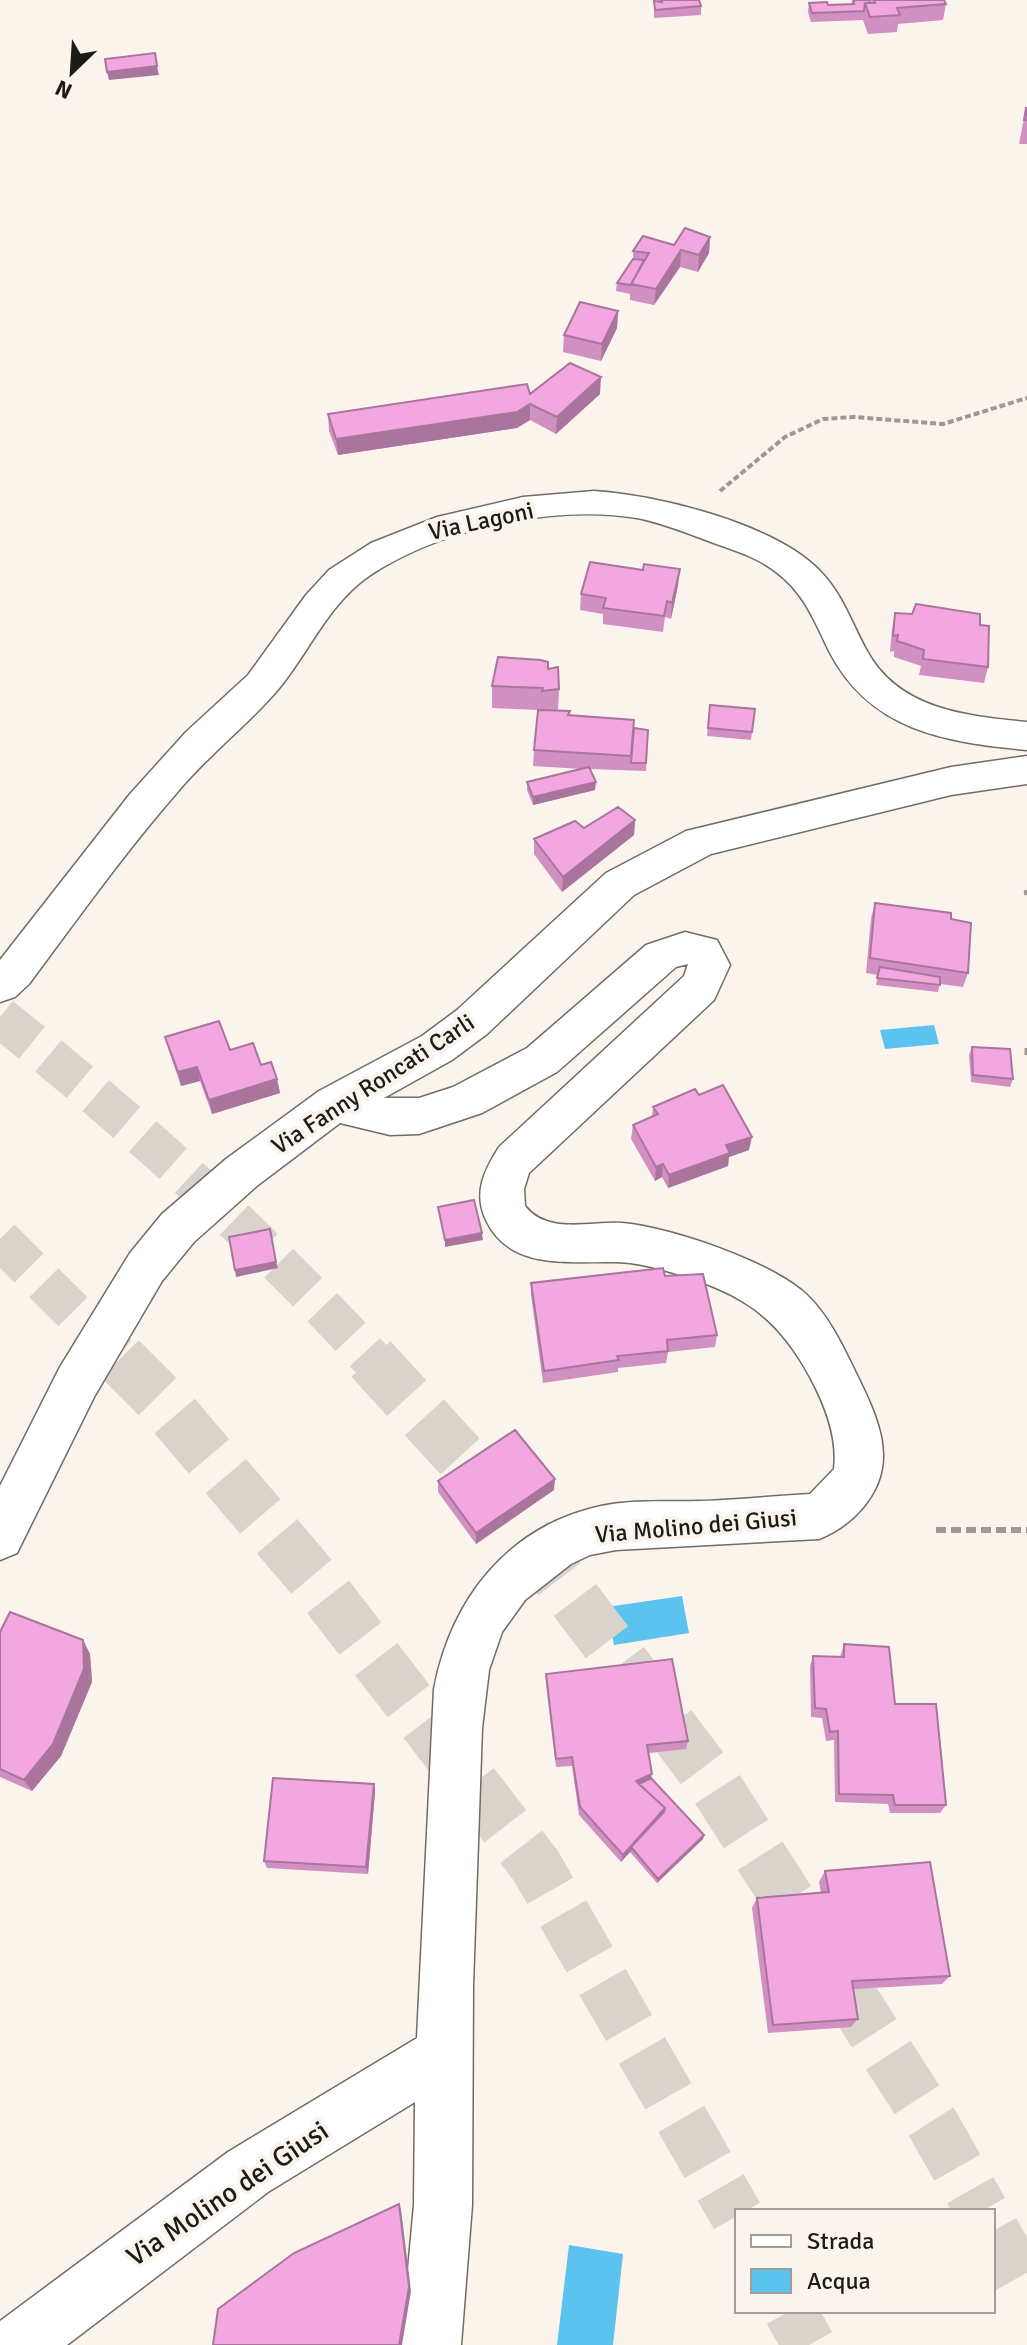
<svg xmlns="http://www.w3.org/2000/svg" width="1027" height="2345" viewBox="0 0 1027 2345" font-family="Signika,sans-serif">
	<rect width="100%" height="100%" fill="#faf4ec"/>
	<path fill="#5cc2ef" d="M934,1025L939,1044L885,1049L880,1030Z
		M682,1596L689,1633L614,1645L607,1607Z
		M569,2245L623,2254L613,2345H557Z"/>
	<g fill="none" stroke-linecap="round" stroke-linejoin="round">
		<path stroke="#d9d3cc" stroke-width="41" stroke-dasharray="41 21" stroke-linecap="butt" d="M0,1017C132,1122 259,1237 373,1361
			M0,1239L122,1361"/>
		<path stroke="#d9d3cc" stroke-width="53" stroke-dasharray="53 26" stroke-linecap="butt" d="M120,1359L161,1400L322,1589L536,1866L737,2216
			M371,1359L498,1498L714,1784L932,2123L982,2211
			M993,2231L1027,2291
			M790,2311L809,2345"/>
		<defs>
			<path id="street" d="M594,491C658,495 776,524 821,572C843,595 852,624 867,651C899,710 967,716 1027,722V750C945,742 870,731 829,651C814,620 804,593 776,572C757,557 733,550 711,542C687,533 662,523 637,518C554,504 439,529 369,576C327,605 308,655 276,692C246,726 210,754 180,789C126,851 78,918 29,984L15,997L0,1002V960L130,794L186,732L248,675L306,595L329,570L371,543L437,517L523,497Z
				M1027,756V784L951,795L711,854L634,895L487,1034L452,1060L384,1098H419L453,1087L527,1048L646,945L685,932L717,940L730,965L714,1000L529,1173L524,1189L525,1206C548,1235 590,1221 622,1223C670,1227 772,1262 807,1295C827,1314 841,1342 853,1367C866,1394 884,1427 883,1458C882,1495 852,1526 819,1539L616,1550L590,1555L571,1564L525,1600L502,1632L489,1670L482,1728L473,1986L472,2205L461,2345H401L414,2205L415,2102L268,2192L67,2345H0V2321L228,2152L417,2038L434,1689C451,1599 508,1526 601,1506C633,1499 667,1502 699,1501C736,1500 773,1496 810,1494L834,1469C838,1437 825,1405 810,1377C774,1310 734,1290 663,1270C648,1266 632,1262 615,1262C569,1261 510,1271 486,1220C473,1193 484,1171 499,1147L684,976L688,964L676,967L557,1072L482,1113L419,1134L390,1135L340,1123L258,1185L194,1242L162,1281L94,1397L17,1553L0,1560V1486L60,1367L130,1253L162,1214L226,1159L319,1091L422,1036L457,1010L606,873L686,831L951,767Z"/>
		</defs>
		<use href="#street" stroke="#716c64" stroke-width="3"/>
		<path stroke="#9d9892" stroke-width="4" stroke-dasharray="6 3" stroke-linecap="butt" d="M720,491L785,437L823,419L854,417L943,424L1027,398"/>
		<path stroke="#9d9892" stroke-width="5" stroke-dasharray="7 4" stroke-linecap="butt" d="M1026,890L1027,895
			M1027,1048V1055"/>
		<path stroke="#9d9892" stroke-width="6" stroke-dasharray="10 5" stroke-linecap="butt" d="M936,1530H1027"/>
		<use href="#street" fill="#fff" fill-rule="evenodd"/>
	</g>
	<path fill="#d090c1" d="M657,0H699L701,6V15L654,18V1L658,2Z
		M852,0H944L946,4L943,20L898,24L897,32L868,34L863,20L811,22L808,12L809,3L828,5L851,4Z
		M1026,108H1027V144H1019Z
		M710,237L709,253L698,272L680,267L654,305L630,300V294L616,291L617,283L633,259V251L674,245Z
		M618,311L617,328L601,361L563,352L564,335Z
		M530,394H600L556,434L530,420L517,428L338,455L329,431L328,414Z
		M678,585L671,619L665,617L663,632L603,624V614L580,610L581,594Z
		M895,613L980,625L988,667L984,683L919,675L921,666L894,657V651L890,652L892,629Z
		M548,669L559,689L558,711H570V715L648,730L646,771L590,769L595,790L533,805L527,790V782L582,769L533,766L534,750L540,710L492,708V686Z
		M710,705L755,709L751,740L707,736Z
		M635,820L634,835L562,892L534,854V839Z
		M875,903L951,919L968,973L963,987L940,984L938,992L876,985L878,975L866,973L871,918Z
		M165,1037L230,1050L261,1065L277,1079L280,1093L212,1114L200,1081L181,1086L169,1051Z
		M972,1047L1013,1079L1010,1087L971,1082L969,1055Z
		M653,1107L749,1150L729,1157L728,1166L668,1188L662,1177L655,1181L631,1139L633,1125L652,1117Z
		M665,1276L717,1335L715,1347L668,1352L666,1363L618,1368V1372L543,1383L531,1295V1283Z
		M438,1481L554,1490L476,1544L438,1492Z
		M0,1632L83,1640L90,1654L92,1682L61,1756L32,1791L0,1777Z
		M844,1644L895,1704L946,1805L940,1813H890L888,1804L835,1802L834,1740L826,1741L822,1718L811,1717L810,1666L813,1656L840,1657Z
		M546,1674L688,1741L686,1749L649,1753L651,1778L704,1835L703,1839L657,1883L630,1852L621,1862L579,1815L572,1766L556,1767L546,1683Z
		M374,1784L375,1792L368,1874L267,1868L264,1861Z
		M825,1871L950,1976L942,1984L854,1989L858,2019L851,2027L768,2033L752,1908L757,1898L821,1893L819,1882Z"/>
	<path fill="#a9759d" d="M157,66L159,75L109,80L107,72Z
		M710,237L709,253L698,272L699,255Z
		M681,250L680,267L654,305L656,289Z
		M618,311L617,328L601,361L602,344Z
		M601,377L600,394L556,434L557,417Z
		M530,404V420L517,428L338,455L336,439Z
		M680,569L678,585L671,619L672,603Z
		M596,782L595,790L533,805V797Z
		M635,820L634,835L562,892L563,877Z
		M197,1067L200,1081L181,1086L178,1072Z
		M277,1079L280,1093L212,1114L209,1100Z
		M752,1137L749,1150L729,1157L728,1166L668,1188L669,1175L726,1145Z
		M663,1164L662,1177L655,1181L656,1167Z
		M482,1233L483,1240L445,1247V1240Z
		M276,1262L278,1268L236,1277L235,1270Z
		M555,1479L554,1490L476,1544V1533Z
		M83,1640L90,1654L92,1682L61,1756L32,1791L24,1780Z
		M652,1774L650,1783L638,1788L636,1781Z
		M374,1784L375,1792L368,1874L366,1867Z
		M665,1808L663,1816L621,1862L623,1855Z
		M704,1835L703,1839L657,1883L658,1879Z
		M399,2204L401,2210L411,2291L402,2345H399Z"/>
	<path fill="#f2a7e0" stroke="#a9759d" stroke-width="2" d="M661,0H699L701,6L655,10L654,1L662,2Z
		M854,0H869L870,3H865L864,11L812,13L809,3L827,2L828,5L854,4Z
		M874,0H944L946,4L897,8L900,15L870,17L865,3H875Z
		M155,53L157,66L107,72L105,59Z
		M1026,108H1027V120H1024Z
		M685,228L710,237L699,255L681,250L656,289L631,284L649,253L633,251L643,236L674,245Z
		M633,259L644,260L631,285L617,283Z
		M580,302L618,311L602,344L564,335Z
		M570,363L601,377L557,417L530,404L517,412L336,439L328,414L527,384L530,394Z
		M590,562L643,570L644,564L680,569L672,603L667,601L664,616L603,608L606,598L581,594Z
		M916,604L980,614V625L989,626L988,667L923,659L924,650L897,641L898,635L893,636L895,613L912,614Z
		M498,657L541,660L548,662V669L558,667L559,689L542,691L543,688L492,686Z
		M710,705L755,709L752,732L708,728Z
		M538,710L570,711L568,715L634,720L631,756L534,750Z
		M634,728L648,730L646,763H631Z
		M589,767L596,782L533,797L527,782Z
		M618,807L635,820L563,877L534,839L575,821L584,828Z
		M875,903L951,913V919L971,923L968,973L870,958Z
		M880,967L940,977V985L877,978Z
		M219,1021L230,1050L253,1043L261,1065L271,1062L277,1079L209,1100L197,1067L178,1072L165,1037Z
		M972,1047L1010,1049L1013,1079L973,1075Z
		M723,1085L752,1137L726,1145L730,1153L669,1175L663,1164L656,1167L633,1125L658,1114L653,1107L695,1089L699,1095Z
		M474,1200L482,1233L445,1240L438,1207Z
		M270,1229L276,1262L235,1270L229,1237Z
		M663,1268L665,1276L703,1274L717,1335L667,1340L668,1351L617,1356L619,1360L544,1371L531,1283Z
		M515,1430L555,1479L476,1533L438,1481Z
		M10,1612L83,1640L84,1669L53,1744L24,1780L0,1769V1632Z
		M844,1644L889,1647L895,1704H936L946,1805H895L893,1795L839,1794L838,1731L830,1732L826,1709L815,1708L813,1656L844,1657Z
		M672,1659L688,1741L647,1745L652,1774L636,1781L665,1808L623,1855L580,1807L572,1757L556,1759L546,1674Z
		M273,1778L374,1784L366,1867L264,1861Z
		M651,1778L704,1835L658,1879L631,1847L664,1812L665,1808L639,1784Z
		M930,1862L950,1976L852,1981L858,2019L773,2025L757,1898L829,1892L825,1871Z
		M399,2204L409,2287L399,2345H213L218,2309L294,2253Z"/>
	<g text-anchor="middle" stroke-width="8" stroke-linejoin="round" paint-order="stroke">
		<g font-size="24" fill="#1d1b18" stroke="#faf4ec">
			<text transform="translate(481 521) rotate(-12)" y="8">Via Lagoni</text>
			<text transform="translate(373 1084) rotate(-33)" y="8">Via Fanny Roncati Carli</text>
			<text transform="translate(696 1526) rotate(-5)" y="8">Via Molino dei Giusi</text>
		</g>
		<g font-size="28" fill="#1d1b18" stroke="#faf4ec">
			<text transform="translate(227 2193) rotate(-34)" y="10">Via Molino dei Giusi</text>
		</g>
	</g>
	<rect x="735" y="2209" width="260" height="104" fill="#faf4ec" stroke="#a29d97" stroke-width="2"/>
	<rect x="751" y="2235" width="40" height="12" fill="#ffffff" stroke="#a29d97" stroke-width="2"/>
	<text x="807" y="2249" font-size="24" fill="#1d1b18">Strada</text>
	<rect x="751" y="2269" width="40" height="24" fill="#5cc2ef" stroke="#a29d97" stroke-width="2"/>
	<text x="807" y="2289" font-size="24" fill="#1d1b18">Acqua</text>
	<g transform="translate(72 72) rotate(205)" stroke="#faf4ec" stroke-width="6" paint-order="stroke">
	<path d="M0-6L14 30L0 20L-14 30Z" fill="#1d1b18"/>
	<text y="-12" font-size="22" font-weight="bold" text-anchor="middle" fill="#1d1b18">N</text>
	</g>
</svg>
